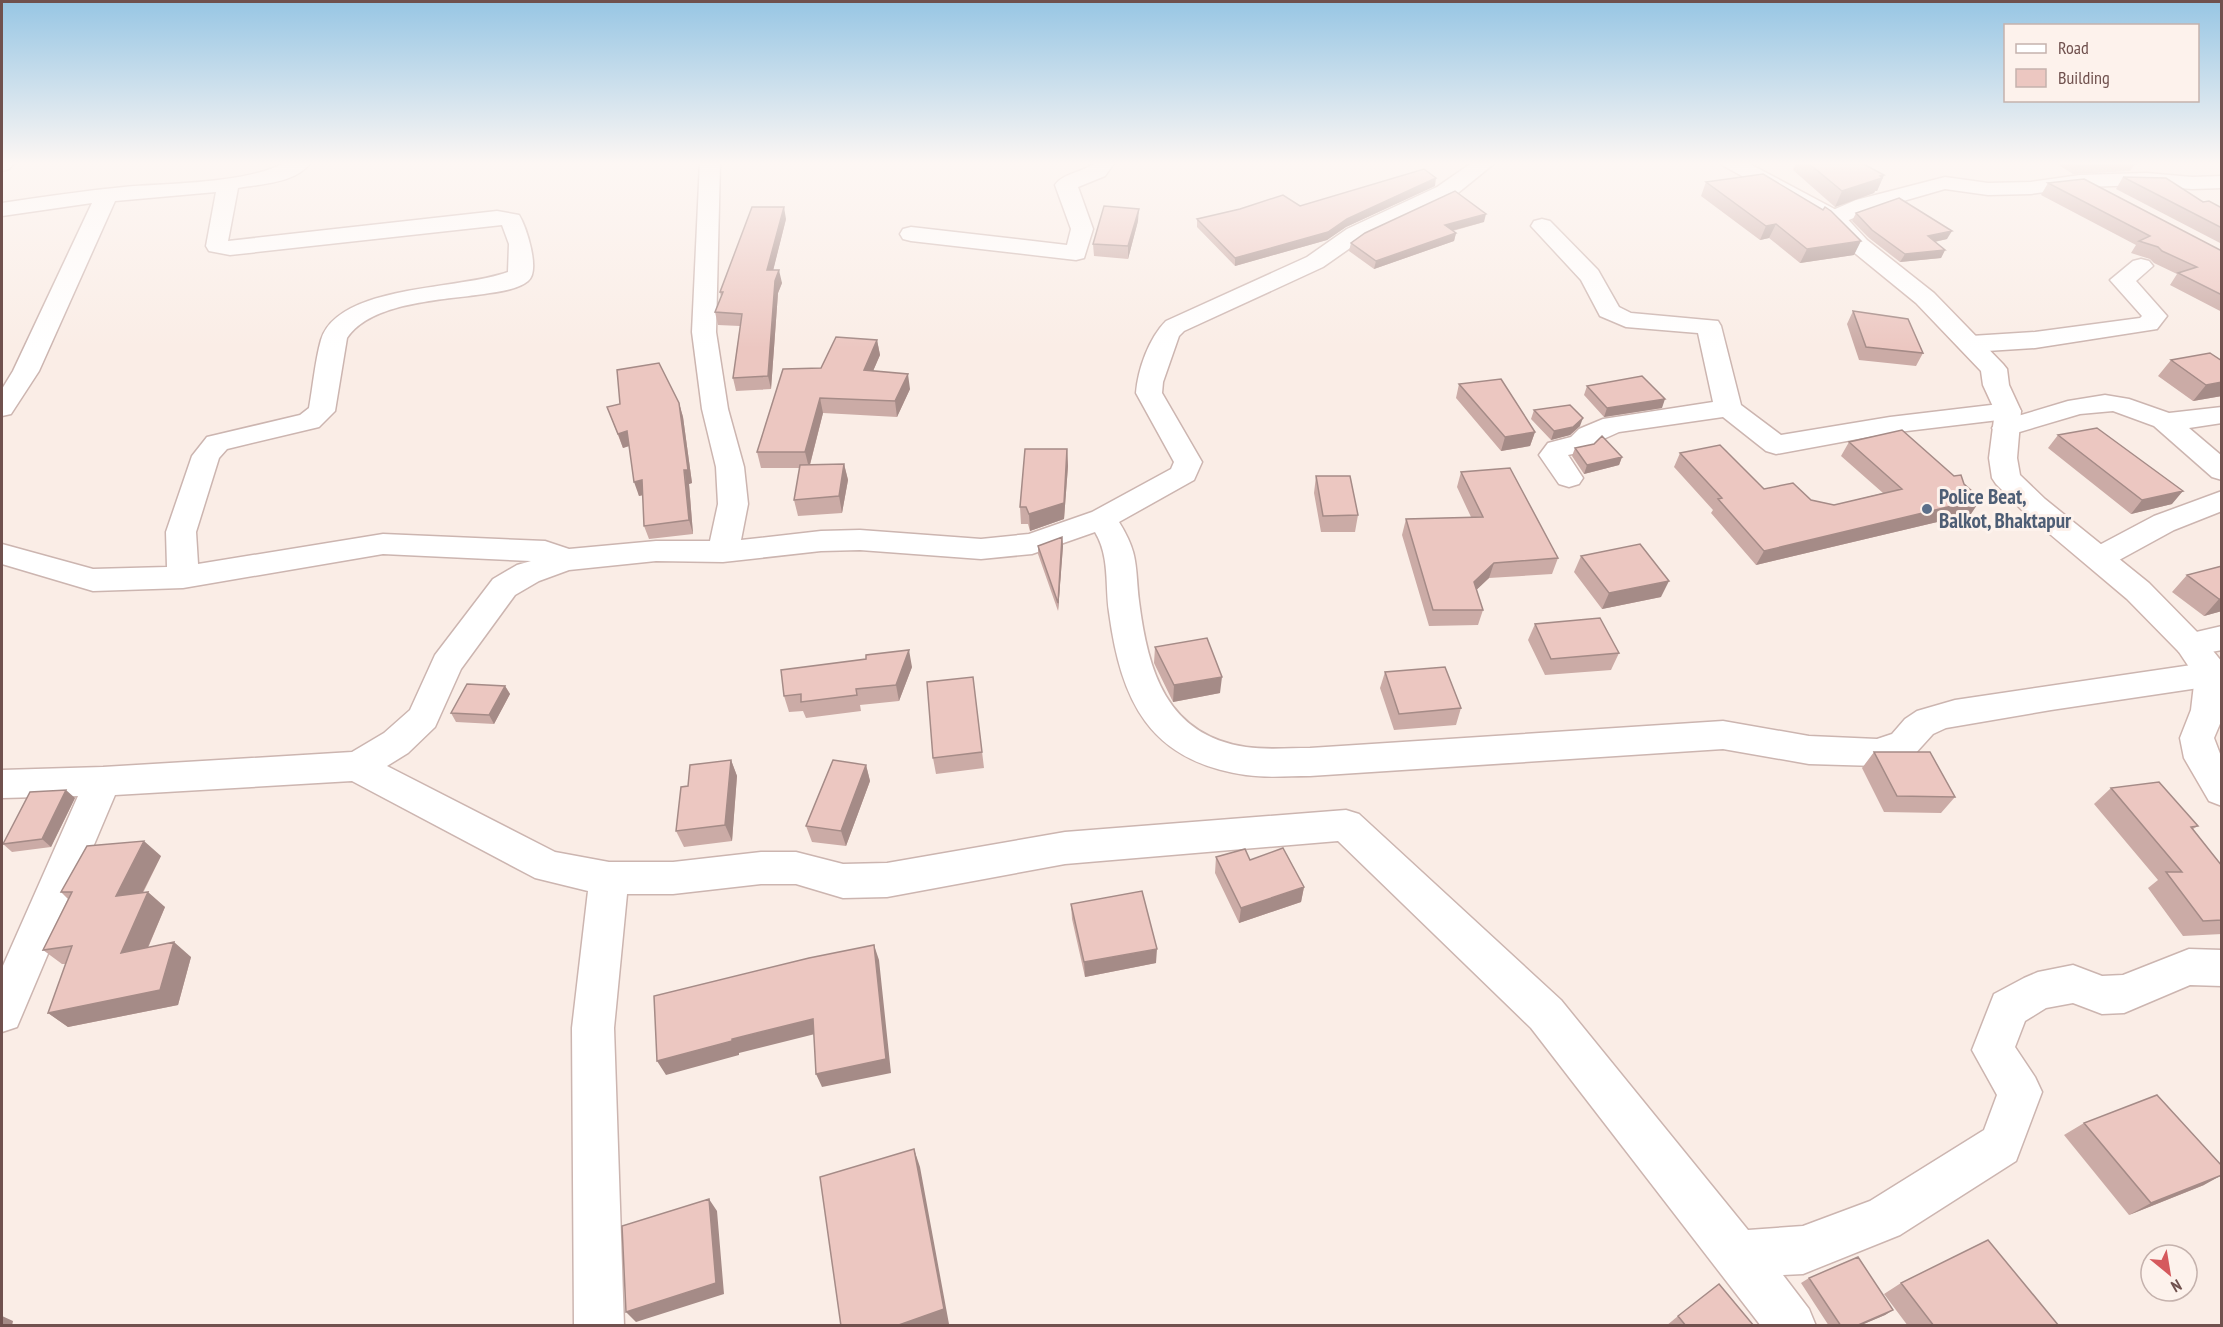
<svg xmlns="http://www.w3.org/2000/svg" width="2223" height="1327" viewBox="0 0 2223 1327" font-family="'PT Sans Narrow',sans-serif">
	<rect width="100%" height="100%" fill="#faede6"/>
	<g fill="none" stroke-linecap="round" stroke-linejoin="round">
		<defs>
			<path id="street" d="M2,162H15L9,169L2,171Z
				M286,162H311C297,183 261,184 238,188L228,241L497,211L519,215C526,226 541,271 528,281C517,290 497,292 484,294C443,300 371,302 347,338L335,411L319,427L227,449L219,458L196,532L198,564L383,534L545,541L569,549L656,541H710L718,504L716,467L702,409L692,332L700,162H720L716,332L728,409L744,467L748,504L741,540L821,531L860,530L981,539L1029,534L1092,512L1171,469L1174,462L1136,393C1138,369 1149,338 1166,321L1307,257L1347,229L1437,187L1473,162H1496L1453,197L1363,239L1323,267L1184,331L1179,336L1163,382L1162,393L1202,462L1194,480L1119,522C1139,554 1135,566 1139,601C1148,671 1166,735 1246,747C1267,750 1289,748 1310,748L1723,721L1809,736L1877,739L1892,734L1905,719L1917,711L1955,700L2212,662L2222,664V684L2212,686L2051,710L1946,728L1933,734L1913,756L1877,766L1809,764L1723,749L1310,776C1289,776 1267,778 1246,775C1149,761 1121,701 1109,612C1105,585 1110,557 1095,532L1032,554L981,559L860,550L821,551L723,562L656,561L569,570L539,581L515,595L461,669L435,727L408,753L387,766L555,852L609,862H673L761,852H796L843,864L887,863L1065,832L1346,810L1359,814L1561,1000L1748,1230L1803,1226L1870,1201L1984,1130L1997,1095L1972,1050L1994,994L2024,978L2038,972L2073,965L2102,976L2123,975L2189,949L2222,950V986L2190,985L2124,1013L2102,1014L2073,1003L2046,1008L2025,1021L2015,1047L2035,1077L2042,1092L2016,1161L1900,1235L1803,1274L1783,1275L1809,1309L1816,1326H1761L1531,1028L1338,841L1065,864L887,897L843,898L796,884H761L673,894H627L614,1028L624,1326H574L572,1028L588,891L535,878L352,781L115,795L17,1027L2,1032V968L78,796L2,798V770L103,767L352,752L384,733L410,710L435,655L493,579L517,565L531,561L383,554L183,588L93,591L2,564V544L93,569L167,567L166,532L192,456L207,437L300,415L309,408C313,386 315,361 321,340C338,284 462,290 508,272L509,244L502,225L230,255L209,251L206,246L216,192L115,201L39,371L11,414L2,416V389L13,371L92,203L2,216V203C42,197 83,191 124,187C170,183 247,184 286,162Z
				M1095,162H1115L1105,176L1078,187L1093,229L1084,258L1076,260L911,241L903,239L900,234L903,229L911,227L1067,245L1071,229L1055,185C1064,172 1084,173 1095,162Z
				M2146,173L2192,177L2222,176V188L2192,189L2146,185L2080,187L2031,194L1988,195L1945,189L1872,210L1842,223L1834,225L1826,223L1823,218L1826,213L1856,200L1945,177L1988,183L2031,182L2080,175Z
				M1542,219L1550,221L1598,270L1619,307L1631,313L1718,321L1721,326L1741,405L1781,435L1890,417L2008,403L2017,405L2021,411L2018,416L2068,401L2105,395L2129,399L2169,413L2222,407V423L2189,428L2222,456V480L2212,477L2154,426L2113,411L2080,414L2006,436L1996,434L1992,428L1996,422L2007,419L1890,433L1776,454L1766,451L1723,417L1619,432L1599,441L1590,450L1568,455L1583,478L1579,484L1569,487L1559,484L1539,455L1548,443L1571,437L1579,429L1603,419L1713,402L1698,333L1626,327L1600,316L1581,280L1531,226L1534,221Z
				M2141,259L2149,261L2153,266L2136,281L2167,316L2157,329L2035,348L1971,352L1962,349L1958,344L1962,339L1971,336L2035,332L2140,318L2142,316L2110,280L2133,261Z
				M2222,491V511L2174,530L2110,565L2099,568L2088,565L2084,558L2088,551L2154,516Z
				M2222,626V650L2190,656L2179,652L2174,644L2179,636Z"/>
			<path id="secondary" d="M1721,162H1746L1842,213L1867,240L1934,293L2003,364L2007,369L2009,385L2021,411L2017,458L2020,475L2045,499L2149,583L2201,636L2222,662V719L2214,738L2222,759V806L2209,801L2184,758L2180,738L2191,710L2195,676L2179,652L2127,599L2025,513L1996,484L1992,478L1989,458L1995,411L1983,385L1981,371L1916,303L1851,250L1826,223L1724,166Z"/>
		</defs>
		<use href="#street" stroke="#ccb5b0" stroke-width="3"/>
		<use href="#secondary" stroke="#ceb4ae" stroke-width="3"/>
		<use href="#street" fill="#fff" fill-rule="evenodd"/>
		<use href="#secondary" fill="#fff" fill-rule="evenodd"/>
	</g>
	<path fill="#cbaba6" d="M1796,162H1860L1884,175L1877,191H1875L1874,193L1835,207L1793,170Z
		M2054,162H2133L2135,164L2130,171L2073,174Z
		M2123,177L2222,208V244L2116,189Z
		M1706,182L1854,255L1800,263L1769,238L1760,240L1701,196Z
		M2048,183L2222,251V312L2170,285L2177,274L2154,263L2150,259L2131,253L2136,245L2041,195Z
		M1435,186L1346,227L1327,240L1235,266L1197,227V219L1300,206Z
		M1856,213L1947,239L1935,242L1945,250L1941,258L1900,262L1869,238L1852,221Z
		M786,219L773,270L782,283L778,293L771,389L736,391L733,378L740,326L718,325L715,312L721,297L720,292Z
		M1138,221L1128,259L1094,256L1093,244Z
		M1484,222L1453,231L1456,233L1454,241L1374,269L1349,251L1351,243Z
		M1853,311L1923,353L1916,366L1859,360L1847,324Z
		M877,340L880,355L873,371L910,389L897,417L823,413L810,465L844,464L848,480L842,513L798,516L794,500L800,468H761L757,452L821,368Z
		M2171,360L2222,361V396L2193,401L2158,376Z
		M1459,384L1535,432L1530,446L1501,451L1456,398Z
		M1587,386L1662,408L1604,417L1584,395Z
		M679,403L683,417L692,483L689,484L693,534L649,539L644,526L643,495L639,496L629,446L623,448L607,407Z
		M1534,410L1580,426L1570,435L1551,440L1531,419Z
		M2058,435L2172,504L2131,514L2048,448Z
		M1849,442L1971,514L1756,565L1711,513L1713,510L1674,467L1680,453L1764,489L1834,505L1883,493L1841,456Z
		M1575,448L1622,457L1619,465L1584,474L1572,456Z
		M1067,449L1068,466L1064,519L1030,531L1028,524H1021L1020,507Z
		M1461,472L1558,558L1552,574L1489,578L1476,590L1483,610L1478,625L1429,626L1402,535L1406,519L1471,517L1457,487Z
		M1316,476L1358,515L1355,532H1321L1314,493Z
		M1062,537L1063,546L1058,611L1038,554V546Z
		M1581,556L1661,597L1602,609L1574,572Z
		M2222,566V611L2204,616L2172,592L2187,575Z
		M1535,624L1619,653L1611,670L1545,675L1528,640Z
		M1155,647L1220,693L1173,702L1154,663Z
		M912,667L899,701L860,705L861,711L806,718L803,711L789,712L784,696Z
		M1385,672L1461,708L1456,725L1394,730L1380,688Z
		M973,677L984,768L936,774L933,758Z
		M505,686L510,694L494,724L456,722L451,713Z
		M1874,752L1955,797L1941,813L1884,812L1862,768Z
		M731,760L737,776L732,841L684,847L676,831Z
		M866,765L870,781L846,846L812,842L806,826Z
		M2111,788L2198,826L2193,829L2222,866V934L2183,936L2148,888L2158,880L2094,804Z
		M75,798L51,847L12,852L3,844Z
		M161,856L143,893L165,907L148,948L191,957L178,1005L68,1027L48,1013L66,964H62L43,950L68,899L61,892Z
		M1216,857L1250,860L1304,887L1301,902L1239,923L1215,873Z
		M1071,904L1156,963L1085,977L1072,919Z
		M2084,1123L2204,1185L2129,1215L2064,1135Z
		M1809,1278L1893,1310L1885,1315L1859,1326H1829L1801,1283Z
		M1901,1283L2059,1326H1908L1884,1294Z
		M1678,1316L1754,1326H1666Z"/>
	<path fill="#a58b87" d="M1884,175L1877,191H1875L1874,193L1835,207L1842,191Z
		M1436,178L1435,186L1346,227L1327,240L1235,266V258Z
		M784,207L786,219L770,283L767,270Z
		M1139,209L1138,221L1128,259V246Z
		M1486,214L1484,222L1443,233L1445,225Z
		M1776,224L1769,238L1760,240L1766,226Z
		M1952,231L1947,239L1924,244L1928,236Z
		M1456,233L1454,241L1374,269L1376,261Z
		M1861,241L1854,255L1800,263L1807,249Z
		M1945,250L1941,258L1900,262L1905,254Z
		M779,270L782,283L778,293L771,389L768,376L775,281Z
		M877,340L880,355L867,385L864,370Z
		M908,374L910,389L897,417L895,401Z
		M2222,382V396L2193,401L2206,385Z
		M820,398L823,413L809,468L805,452Z
		M1665,399L1662,408L1604,417L1607,408Z
		M679,403L683,417L692,483L689,484L693,534L689,520Z
		M1583,418L1580,426L1570,435L1551,440L1554,431Z
		M627,431L632,445L623,448L618,434Z
		M1535,432L1530,446L1501,451L1505,437Z
		M1067,449L1068,466L1064,519L1030,531L1029,514Z
		M1622,457L1619,465L1584,474L1587,465Z
		M844,464L848,480L842,513L839,496Z
		M642,480L647,494L639,496L634,482Z
		M2183,491L2172,504L2131,514L2142,500Z
		M1981,499L1971,514L1756,565L1764,551Z
		M1062,537L1063,546L1058,611V603Z
		M1494,563L1489,578L1469,597L1474,582Z
		M1669,581L1661,597L1602,609L1609,593Z
		M2219,599H2222V611L2204,616Z
		M909,650L912,667L899,701L896,685Z
		M1222,677L1220,693L1173,702L1174,685Z
		M505,686L510,694L494,724L489,715Z
		M731,760L737,776L732,841L725,825Z
		M866,765L870,781L846,846L841,831Z
		M66,790L75,798L51,847L42,839Z
		M144,841L161,856L133,911L116,896Z
		M1304,887L1301,902L1239,923L1241,908Z
		M148,892L165,907L139,968L121,953Z
		M174,942L191,957L178,1005L68,1027L48,1013Z
		M874,945L879,960L891,1073L822,1087L816,1074Z
		M1157,949L1156,963L1085,977L1084,962Z
		M813,1019L819,1033L739,1053V1055L666,1075L657,1061L732,1039Z
		M914,1149L920,1167L949,1324L945,1326H896Z
		M2222,1175L2204,1185L2129,1215L2151,1203Z
		M709,1199L717,1211L724,1294L636,1322L626,1312Z
		M1893,1310L1885,1315L1859,1326H1856Z
		M2,1316L13,1321L12,1326H2Z"/>
	<path fill="#ecc7c1" stroke="#a58b87" stroke-width="1.5" d="M1807,162H1860L1884,175L1880,176L1882,178L1842,191Z
		M2071,162H2133L2135,164L2077,166Z
		M1424,169L1436,178L1347,219L1328,232L1235,258L1197,219L1240,209L1283,195L1300,206Z
		M1763,174L1823,210L1825,207L1831,211L1861,241L1807,249L1776,224L1766,226L1706,182Z
		M2123,177L2166,178L2203,202L2209,201L2222,208V228Z
		M2084,179L2222,251V295L2178,273L2197,267L2162,251L2158,247L2139,241L2150,236L2048,183Z
		M1455,191L1486,214L1445,225L1456,233L1376,261L1351,243L1365,233Z
		M1899,198L1952,231L1928,236L1945,250L1905,254L1872,230L1856,213Z
		M1104,206L1139,209L1128,246L1093,244Z
		M752,207H784L767,270H779L775,281L768,376L733,378L742,314L715,312L723,292H720Z
		M1853,311L1908,319L1923,353L1866,347Z
		M836,337L877,340L864,370L908,374L895,401L820,398L805,452H757L783,369L821,368Z
		M2210,353L2222,361V382L2206,385L2171,360Z
		M659,363L679,403L688,470H684L689,520L644,526L642,480L634,482L627,431L618,434L607,407L620,404L617,370Z
		M1642,376L1665,399L1607,408L1587,386Z
		M1501,379L1535,432L1505,437L1459,384Z
		M1570,405L1583,418L1573,427L1554,431L1534,410Z
		M2097,428L2183,491L2142,500L2058,435Z
		M1902,430L1954,476L1961,475L1964,484L1981,499L1764,551L1718,499L1722,498L1680,453L1720,445L1764,489L1793,483L1811,500L1834,505L1902,489L1849,442Z
		M1602,436L1622,457L1587,465L1575,448L1594,444Z
		M1025,449H1067L1064,503L1029,514L1026,507H1020Z
		M844,464L839,496L794,500L800,465Z
		M1510,468L1558,558L1494,563L1474,582L1483,610H1433L1406,519L1483,517L1461,472Z
		M1316,476H1350L1358,515L1323,516Z
		M1062,537L1058,603L1038,546Z
		M1640,544L1669,581L1609,593L1581,556Z
		M2222,566V599H2219L2187,575Z
		M1600,618L1619,653L1551,659L1535,624Z
		M1207,638L1222,677L1174,685L1155,647Z
		M909,650L896,685L856,689L857,695L801,702V694L784,696L781,670L866,659V655Z
		M1445,667L1461,708L1399,714L1385,672Z
		M973,677L982,752L933,758L927,682Z
		M467,684L505,686L489,715L451,713Z
		M1874,752H1930L1955,797L1897,796Z
		M731,760L725,825L676,831L681,787L688,786L690,765Z
		M833,760L866,765L841,831L806,826Z
		M2159,782L2198,826L2191,827L2222,866V920L2203,921L2166,872H2182L2111,788Z
		M66,790L42,839L3,844L30,792Z
		M144,841L116,896L148,892L121,953L174,942L160,990L48,1013L72,946L43,950L72,892H61L87,846Z
		M1283,848L1304,887L1241,908L1216,857L1245,849L1250,860Z
		M1142,891L1157,949L1084,962L1071,904Z
		M874,945L886,1059L816,1074L813,1019L732,1039V1041L657,1061L654,996L809,958Z
		M2157,1095L2222,1166V1175L2151,1203L2084,1123Z
		M914,1149L944,1309L896,1326H841L820,1177Z
		M709,1199L716,1283L626,1312L622,1226Z
		M1988,1240L2059,1326H1934L1901,1283Z
		M1858,1257L1893,1310L1856,1326H1841L1809,1278Z
		M1719,1284L1754,1326H1686L1678,1316Z"/>
	<linearGradient id="sky" x2="0" y2="1"><stop stop-color="#97c6e4"/><stop offset="0.47" stop-color="#fdf7f4"/><stop offset="1" stop-color="#fdf7f4" stop-opacity="0"/></linearGradient>
	<rect width="2223" height="348" fill="url(#sky)"/>
	<circle fill="#5c6f8a" stroke="#fdf2ec" stroke-width="2" cx="1927" cy="509" r="6"/>
	<g text-anchor="middle" stroke-width="6" stroke-linejoin="round" paint-order="stroke">
		<g font-size="21" font-weight="bold" fill="#4e5e75" stroke="#fdf2ec" text-anchor="start">
			<text x="1939" y="504">Police Beat,<tspan x="1939" dy="24">Balkot, Bhaktapur</tspan></text>
		</g>
	</g>
	<rect width="2223" height="1327" fill="none" stroke="#70514e" stroke-width="6"/>
	<rect x="2004" y="24" width="195" height="78" fill="#fdf2ec" stroke="#c5b2ad" stroke-width="1.5"/>
	<rect x="2016" y="44" width="30" height="9" fill="#ffffff" stroke="#c5b2ad" stroke-width="1.5"/>
	<text x="2058" y="54" font-size="18" fill="#70514e">Road</text>
	<rect x="2016" y="69" width="30" height="18" fill="#ecc7c1" stroke="#c5b2ad" stroke-width="1.5"/>
	<text x="2058" y="84" font-size="18" fill="#70514e">Building</text>
	<g transform="translate(2169 1273) rotate(150)"><circle r="28" fill="#fdf2ec" stroke="#c5b2ad" stroke-width="1.5"/>
	<path d="M0-4.5L10 22L0 15L-10 22Z" fill="#d5595d"/>
	<text y="-9" font-size="16" font-weight="bold" text-anchor="middle" fill="#70514e">N</text>
	</g>
</svg>
